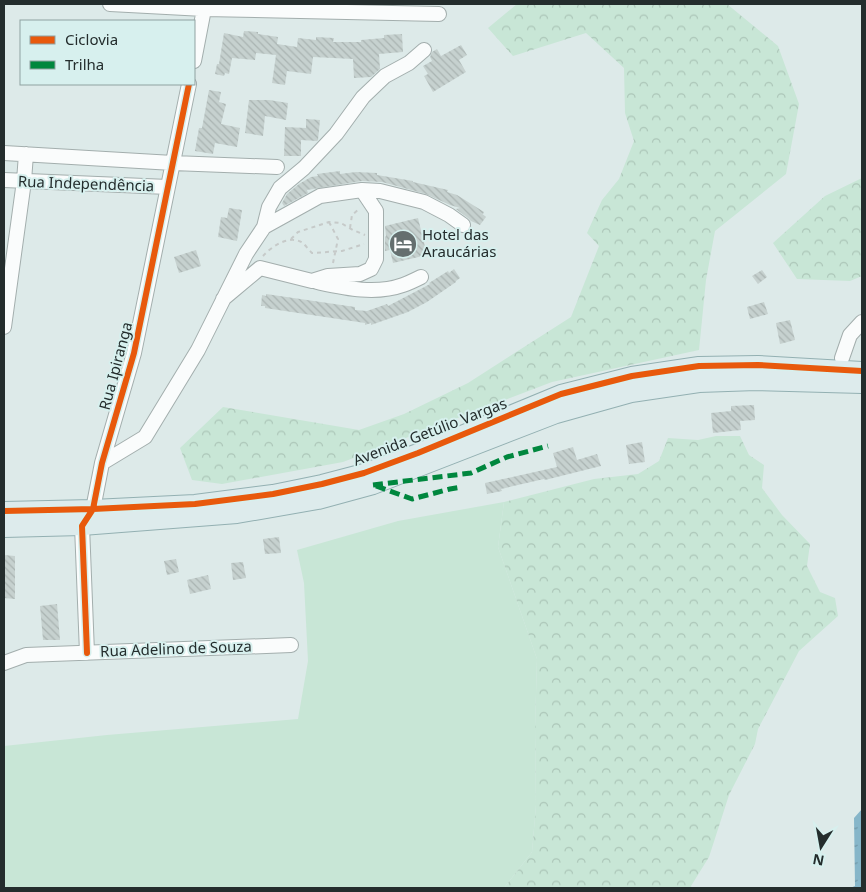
<svg xmlns="http://www.w3.org/2000/svg" width="866" height="892" viewBox="0 0 866 892" font-family="'Noto Sans',sans-serif">
	<defs>
		<pattern id="forest-crowns" width="20" height="18" patternUnits="userSpaceOnUse" patternTransform="scale(1.25)"><rect width="20" height="18" fill="#c8e6d6"/><path d="M2 6a3 3 0 1 1 6 0M12 15a3 3 0 1 1 6 0" fill="none" stroke="#acc6b8"/></pattern>
		<pattern id="water-ripples" width="26" height="14" patternUnits="userSpaceOnUse" patternTransform="scale(1.25)"><rect width="26" height="14" fill="#86b6c9"/><path d="M2 4q2-2 4 0t4 0M15 11q2-2 4 0t4 0" fill="none" stroke="#6d94a4"/></pattern>
		<pattern id="building-back-hatch" width="6" height="6" patternUnits="userSpaceOnUse" patternTransform="scale(1.25)"><rect width="6" height="6" fill="#c6d1cf"/><path d="M-1 5l2 2M0 0l6 6M5-1l2 2" fill="none" stroke="#aab4b2"/></pattern>
	</defs>
	<rect width="100%" height="100%" fill="#ddeae9"/>
	<path fill="#c8e6d6" d="M504,502L498,547L537,659L535,728L536,805L532,852L504,888H4V746L107,735L298,719L308,661L304,583L297,550L398,521Z"/>
	<path fill="url(#forest-crowns)" d="M517,4H727L778,46L799,104L786,174L715,231L706,280L699,350L552,382L343,462L222,484L192,480L180,448L223,407L359,430L404,414L468,383L571,317L599,246L587,233L602,200L619,179L634,141L625,113L624,68L586,33L513,56L488,28Z
		M862,178V276L850,281L797,279L773,243L825,196Z
		M716,436H740L749,455L764,465L762,488L782,515L810,544L807,566L820,592L835,598L838,616L799,651L758,729L755,744L729,795L709,857L691,886L692,888H504L532,852L536,805L535,728L537,659L498,547L504,502L594,479L638,474L659,461L668,438L698,440Z"/>
	<path fill="url(#water-ripples)" d="M862,809V888H850L855,886L854,818Z"/>
	<path fill="url(#building-back-hatch)" d="M244,31L258,32V34L278,37L277,44L297,47L298,38L316,40V37L334,38L333,42H361V40L384,38V35L402,34L403,52L379,54L380,69L371,77L354,78L353,59L313,57L311,74L287,71L285,85L272,83L276,55L256,53L255,60L232,58L229,74L225,73L224,76L215,74L217,64H219L224,33L243,37Z
		M461,45L467,55L459,60L466,72L433,92L424,76L428,74L423,66L432,61L430,57L432,52L437,49L441,56Z
		M209,90L221,92L219,102L226,104L221,124L240,128L237,147L215,143L213,154L195,151L199,128H202Z
		M249,100H269L288,103L286,120L265,116L263,136L245,133Z
		M306,119L320,120L318,140L317,141L301,140V156H284L285,127L306,128Z
		M340,171V174L356,172L377,173V175L413,181V182L448,190L447,192L457,195L484,212L483,214L481,213L486,217L480,225L471,221L468,218L456,209L460,208L450,205L426,194L382,182L362,181L307,190L308,193L284,206L282,203L287,194L299,184L311,177L318,176L317,174Z
		M229,208L242,210L237,241L218,237L221,217L227,218Z
		M418,218L427,255L393,263L390,250L385,251V237L386,236L385,226Z
		M196,250L201,266L179,273L174,257Z
		M454,269L460,278L456,281V282L427,302L408,312L371,325V323L365,325V323L265,308V306H261L262,295L266,296V294L355,307V310L367,311L387,304L388,306L430,284L429,283L448,271L449,273Z
		M762,270L767,277L758,284L752,276Z
		M764,302L768,314L750,319L747,307Z
		M790,320L795,340L780,344L776,323Z
		M754,405L755,420L740,421L741,430L713,433L711,413L731,411V406Z
		M642,442L645,462L629,464L626,445Z
		M573,447L577,460L597,454L601,466L545,480L544,479L501,489L502,491L487,494L485,483L557,467L553,453Z
		M279,537L281,553L265,554L263,539Z
		M4,555L15,556V599L4,598Z
		M176,559L179,572L167,575L164,561Z
		M243,562L246,578L233,580L231,563Z
		M208,575L211,589L190,594L187,580Z
		M57,604L60,640H43L40,606Z"/>
	<g fill="none" stroke-linecap="round" stroke-linejoin="round">
		<defs>
			<path id="minor" d="M110,4L204,9L439,14
				M194,61L205,4
				M4,153L173,163L277,167
				M4,180L168,187
				M362,190L380,191L424,202L449,215L463,225
				M264,227L269,207L280,188L304,168L336,134L363,97L385,76L409,63L424,50
				M317,282C345,288 375,295 403,285C409,283 415,280 421,277
				M4,327L24,181L26,154
				M842,358L850,335L862,322
				M102,463L145,437L198,350L246,254L264,227L320,196L362,190L376,211V259L371,269L360,274L328,276L312,281L260,268L223,299
				M87,653L82,526L93,509L102,463L134,353L189,84
				M4,663L26,655L291,645"/>
			<path id="major" d="M4,511L93,509L195,504L273,494L322,484L364,473L418,453L561,394L632,376L699,366L758,365L862,371
				M4,528L82,526L237,514L318,500L373,485L556,414L631,393L699,383L756,381L862,384"/>
		</defs>
		<use href="#minor" stroke="#a3aead" stroke-width="16"/>
		<use href="#major" stroke="#93b0b2" stroke-width="20"/>
		<path stroke="#c6cac9" stroke-width="2" stroke-dasharray="4 4" stroke-linecap="butt" d="M329,222L338,239L333,263
			M350,228L352,215L359,209
			M291,239L298,232L329,222L341,223L353,230L365,235
			M263,256C272,246 290,234 303,243C306,246 309,250 312,253L342,251L364,244"/>
		<use href="#minor" stroke="#fafcfc" stroke-width="14"/>
		<use href="#major" stroke="#ddebec" stroke-width="18"/>
		<path stroke="#00873e" stroke-width="5" stroke-dasharray="10 5" stroke-linecap="butt" d="M373,485L471,473L507,457L548,446
			M376,486L412,499L450,489L462,487"/>
		<defs>
			<path id="cycleway" d="M4,511L93,509L195,504L273,494L322,484L364,473L418,453L561,394L632,376L699,366L758,365L862,371
				M87,653L82,526L93,509L102,463L134,353L189,84"/>
		</defs>
		<use href="#cycleway" stroke="#d7f0ee" stroke-width="9"/>
		<use href="#cycleway" stroke="#e8590c" stroke-width="6"/>
	</g>
	<defs>
		<symbol id="hotel-disc" viewBox="-11 -11 22 22"><circle r="9.5" fill="#656f6f" stroke="#d7f0ee"/><path d="M-6-4.5h1.5V1H6V5H4.5V3h-9V5H-6ZM-4 0a1.8 1.8 0 1 1 3.6 0ZM.5 0V-2.5h3Q6-2.5 6 0Z" fill="#fff"/></symbol>
	</defs>
	<g fill-rule="evenodd">
		<use href="#hotel-disc" x="387" y="228" width="32" height="32"/>
	</g>
	<g text-anchor="middle" stroke-width="4" stroke-linejoin="round" paint-order="stroke">
		<g font-size="15" fill="#242d2d" stroke="#d7f0ee">
			<text transform="translate(86 184) rotate(2)" y="5">Rua Independência</text>
			<text transform="translate(116 366) rotate(-75)" y="5">Rua Ipiranga</text>
			<text transform="translate(430 432) rotate(-21)" y="5">Avenida Getúlio Vargas</text>
			<text transform="translate(176 649) rotate(-2)" y="5">Rua Adelino de Souza</text>
		</g>
		<g font-size="15" fill="#242d2d" stroke="#d7f0ee" text-anchor="start">
			<text x="422" y="240">Hotel das<tspan x="422" dy="17">Araucárias</tspan></text>
		</g>
	</g>
	<rect width="866" height="892" fill="none" stroke="#242d2d" stroke-width="10"/>
	<rect x="20" y="20" width="175" height="65" fill="#d7f0ee" stroke="#8fa2a1"/>
	<rect x="30" y="36" width="25" height="8" fill="#e8590c" stroke="#8fa2a1"/>
	<text x="65" y="45" font-size="15" fill="#242d2d">Ciclovia</text>
	<rect x="30" y="61" width="25" height="8" fill="#00873e" stroke="#8fa2a1"/>
	<text x="65" y="70" font-size="15" fill="#242d2d">Trilha</text>
	<g transform="translate(821 847) rotate(191)" stroke="#d7f0ee" stroke-width="4" paint-order="stroke">
	<path d="M0-4L9 19L0 12L-9 19Z" fill="#242d2d"/>
	<text y="-8" font-size="14" font-weight="bold" text-anchor="middle" fill="#242d2d">N</text>
	</g>
</svg>
